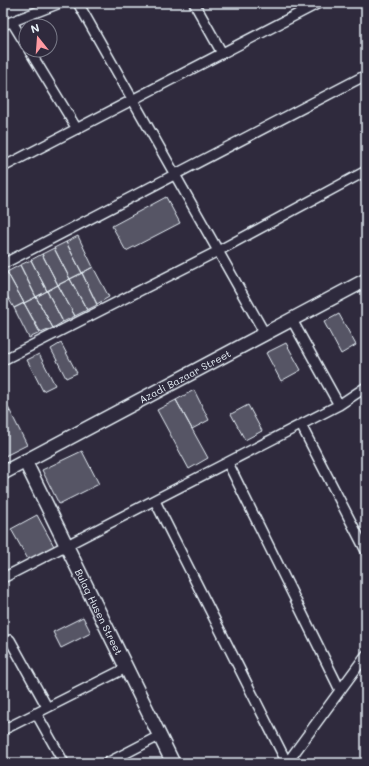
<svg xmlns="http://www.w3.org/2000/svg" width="369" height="766" viewBox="0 0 369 766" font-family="Mali,sans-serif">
	<rect width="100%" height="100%" fill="#2f2a3d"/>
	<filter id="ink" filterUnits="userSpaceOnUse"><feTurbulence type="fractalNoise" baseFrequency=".025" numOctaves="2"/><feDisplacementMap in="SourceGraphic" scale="8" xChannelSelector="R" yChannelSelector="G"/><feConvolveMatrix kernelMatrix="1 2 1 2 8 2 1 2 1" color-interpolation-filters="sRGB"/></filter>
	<g filter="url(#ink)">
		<path fill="#575565" stroke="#e8f1f8" d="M166,197L180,223L126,251L112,226Z
			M78,236L93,267L82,273L66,242Z
			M66,242L82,273L70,279L54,248Z
			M54,248L70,279L58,285L42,254Z
			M42,254L58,285L47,291L31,260Z
			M31,260L47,291L36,297L20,265Z
			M20,265L36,297L24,303L7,272Z
			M93,267L109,297L97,304L82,273Z
			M7,272L24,303L14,308L3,289V274Z
			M82,273L97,305L87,310L70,279Z
			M70,279L87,310L75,316L58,285Z
			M58,285L75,316L63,322L47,291Z
			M47,291L63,322L53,328L36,297Z
			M36,297L53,328L41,333L24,303Z
			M24,303L40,333L29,338L14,308Z
			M339,314L356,345L341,354L324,322Z
			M61,343L77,373L66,378L51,349Z
			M286,343L301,370L281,381L266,353Z
			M39,354L55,385L43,391L27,360Z
			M194,390L209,420L192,429L176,400Z
			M3,398L10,411L3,415Z
			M176,400L208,458L189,469L157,410Z
			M248,405L262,431L245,440L231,414Z
			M10,411L27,445L3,457V415Z
			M82,451L99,484L59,504L42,470Z
			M37,515L55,548L30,563L11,529Z
			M83,617L91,633L61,648L53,632Z"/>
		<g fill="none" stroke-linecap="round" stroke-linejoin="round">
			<defs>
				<path id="street" d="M78,3L265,334
					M194,3L222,53
					M12,22L26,45
					M3,25L60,3
					M29,50L77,129
					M3,167L319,3
					M3,264L366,75
					M292,320L339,405
					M3,360L218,251L366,171
					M301,425L366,551
					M228,463L340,690
					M155,501L287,763
					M3,578L339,405L366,387
					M10,640L47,707
					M36,713L64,763
					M3,730L126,668
					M107,763L159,736
					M287,763L366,655"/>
				<g id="secondary">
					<path id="s1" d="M25,461L173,763"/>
					<path id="s2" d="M3,473L366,280"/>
				</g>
			</defs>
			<use href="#street" stroke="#e8f1f8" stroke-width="12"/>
			<use href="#secondary" stroke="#e8f1f8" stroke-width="16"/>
			<use href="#street" stroke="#2f2a3d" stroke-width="9"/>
			<use href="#secondary" stroke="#2f2a3d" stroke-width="13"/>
		</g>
	</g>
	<g text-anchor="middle" stroke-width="3" stroke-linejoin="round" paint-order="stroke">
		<g font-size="10" fill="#e8f1f8" stroke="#2f2a3d">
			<text dy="4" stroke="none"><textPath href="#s2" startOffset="206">Azadi Bazaar Street</textPath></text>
			<text dy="4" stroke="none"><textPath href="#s1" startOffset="168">Bulaq Husen Street</textPath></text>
		</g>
	</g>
	<rect width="369" height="766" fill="none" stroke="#2f2a3d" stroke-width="16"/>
	<rect x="8" y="8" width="353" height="750" fill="none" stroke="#e8f1f8" stroke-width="1.5" filter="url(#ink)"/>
	<g transform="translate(38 38) rotate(343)"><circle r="19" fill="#2f2a3d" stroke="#797a88"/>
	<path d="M0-3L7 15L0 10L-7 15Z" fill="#ff9aa2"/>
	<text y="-6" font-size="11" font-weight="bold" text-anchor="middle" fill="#e8f1f8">N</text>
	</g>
</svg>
